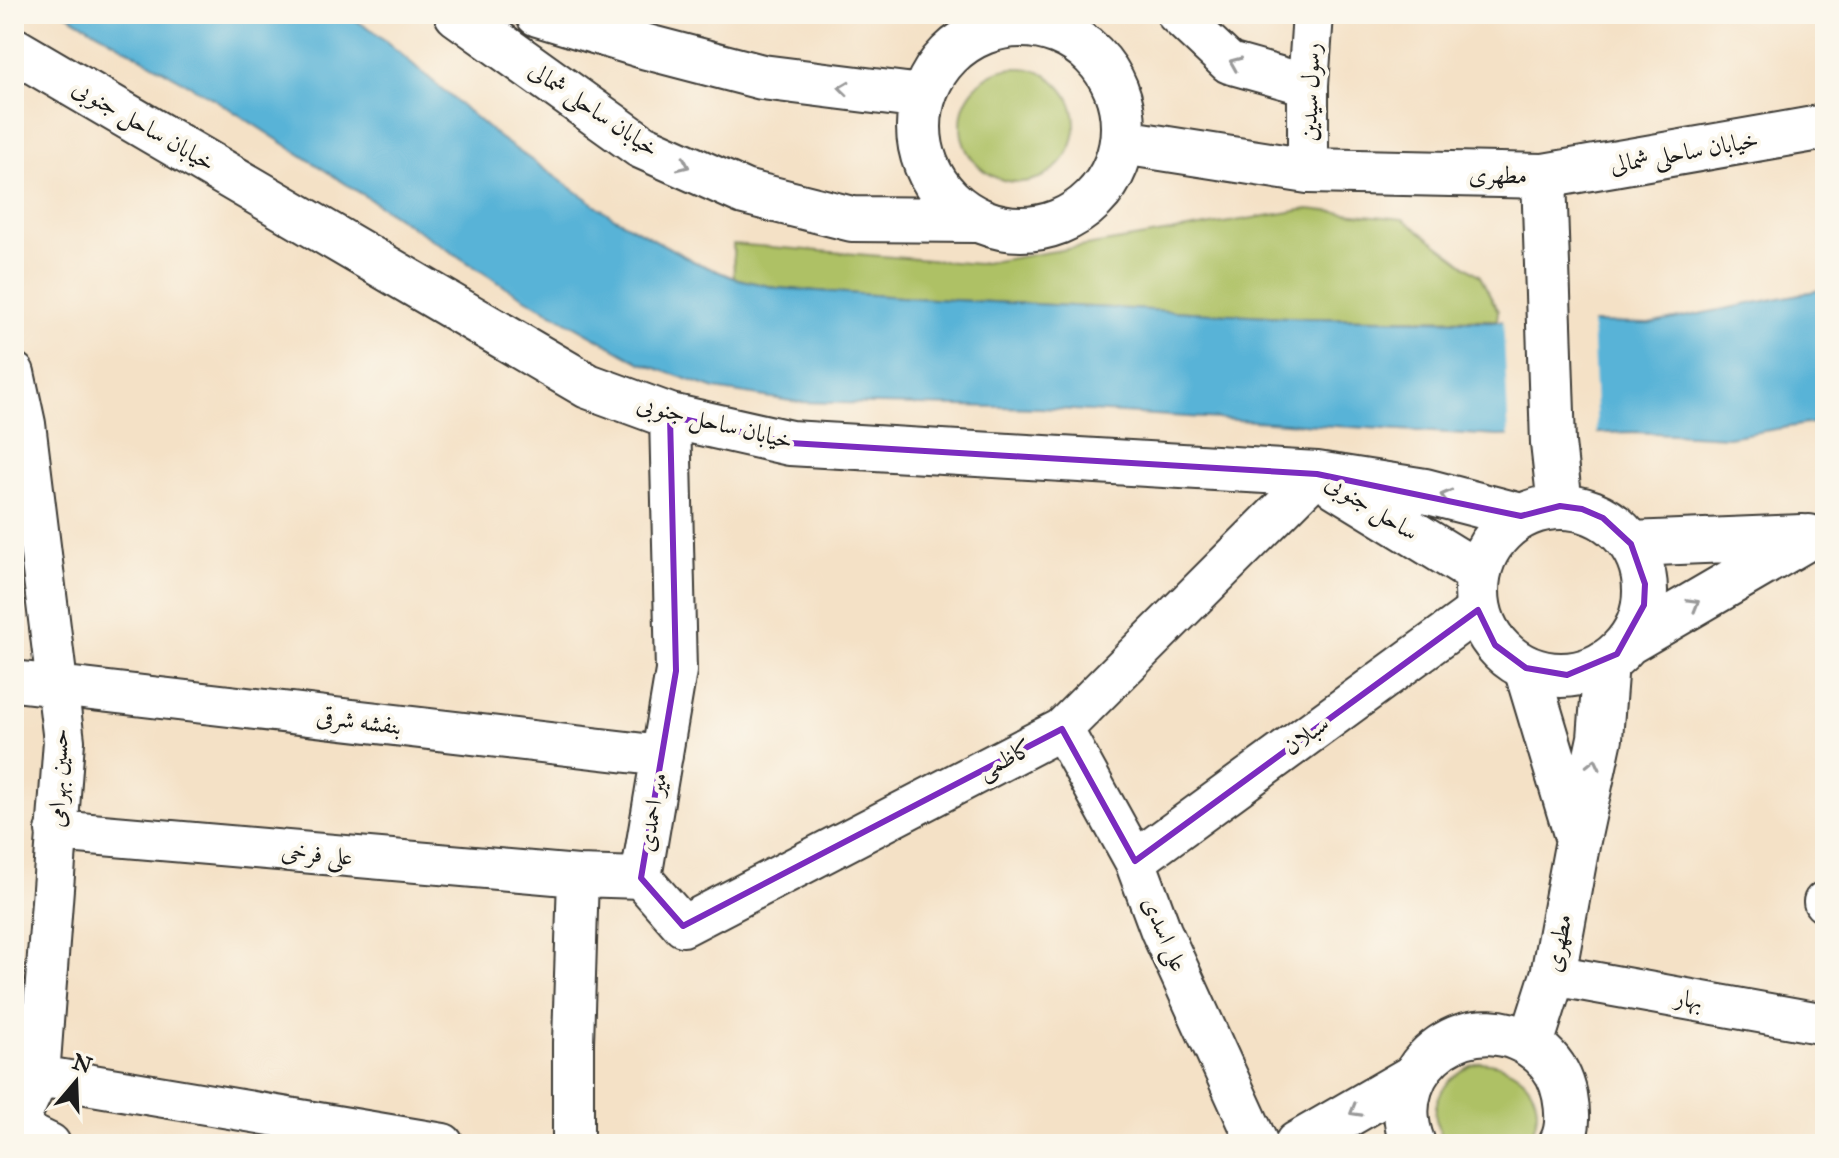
<svg xmlns="http://www.w3.org/2000/svg" width="1839" height="1158" viewBox="0 0 1839 1158" font-family="'IM FELL Great Primer',Amiri,serif">
	<rect width="100%" height="100%" fill="#fbf7ec"/>
	<filter id="ink" filterUnits="userSpaceOnUse"><feTurbulence type="fractalNoise" baseFrequency=".0125" numOctaves="2"/><feDisplacementMap in="SourceGraphic" scale="16" xChannelSelector="R" yChannelSelector="G"/><feConvolveMatrix kernelMatrix="1 2 1 2 8 2 1 2 1" color-interpolation-filters="sRGB"/></filter>
	<filter id="wash" filterUnits="userSpaceOnUse"><feTurbulence type="fractalNoise" baseFrequency=".006" numOctaves="4" result="noise"/><feDisplacementMap in="SourceGraphic" scale="32" xChannelSelector="R" yChannelSelector="G"/><feGaussianBlur stdDeviation="1.8" result="paint"/><feColorMatrix in="noise" values="0 0 0 0 0 0 0 0 0 0 0 0 0 0 0 0 0 1.4 0 .05"/><feComposite in="paint" operator="in"/></filter>
	<g filter="url(#wash)">
		<rect width="100%" height="100%" fill="#f4e1c6"/>
		<path fill="#aec165" stroke="#656e40" stroke-width="2" d="M961 125a57 57 0 1 1 114 0a57 57 0 1 1-114 0Z
			M1308,209L1403,219L1480,276L1498,311L1497,320L1307,318L915,298L777,288L734,278L733,244L978,264Z
			M1481,1062C1527,1065 1553,1103 1526,1144H1448C1419,1110 1445,1073 1481,1062Z"/>
		<path fill="#59b3d7" stroke="#3a687a" stroke-width="2" d="M66,14H344L374,31L497,136L613,217L695,262L734,278L777,288L915,298L1307,318L1649,324L1825,289V421L1728,437L1635,432L1498,436L1040,408L797,402L715,389L641,363L504,286L219,102Z"/>
		<path fill="#f4e1c6" d="M1503,317L1592,319L1597,437L1509,440Z"/>
	</g>
	<g filter="url(#ink)">
		<g fill="none" stroke-linecap="round" stroke-linejoin="round">
			<defs>
				<path id="minor" d="M1177,14L1229,63L1308,85
					M1308,171V85L1313,14
					M14,373L25,424L64,741L39,1076L14,1131
					M14,681L662,756
					M1062,729L1135,861L1161,931L1258,1144
					M56,831L578,876
					M1135,861L1478,610
					M641,878L683,926L1062,729L1317,474
					M1824,902H1825
					M1553,975L1825,1024
					M39,1076L443,1144
					M17,1128L50,1144
					M573,1144V1043L578,876L641,878L676,671L670,416"/>
				<path id="tertiary" d="M1526,668L1577,837
					M1531,1044L1553,975L1578,840L1600,738L1606,662
					M1297,1144L1413,1077
					M1413,1144C1380,1063 1478,996 1542,1054C1554,1065 1562,1080 1565,1096C1568,1112 1569,1130 1561,1144"/>
				<path id="secondary" d="M457,14L641,146L744,192L852,219L976,220
					M538,14L647,47L762,77L922,97
					M919 127a102 102 0 1 1 204 0a102 102 0 1 1-204 0Z
					M14,50L588,386L670,416L790,443L1317,474L1425,491L1521,516
					M1123,142L1308,171L1544,176L1825,127
					M1544,176L1553,443L1560,506
					M1336,486L1478,573
					M1477 591a84 84 0 1 1 168 0a84 84 0 1 1-168 0Z
					M1631,544L1803,537
					M1627,643L1809,537"/>
			</defs>
			<use href="#minor" stroke="#3c3a36" stroke-width="44"/>
			<use href="#tertiary" stroke="#3c3a36" stroke-width="48"/>
			<use href="#secondary" stroke="#3c3a36" stroke-width="48"/>
			<use href="#minor" stroke="#fff" stroke-width="40"/>
			<use href="#tertiary" stroke="#fff" stroke-width="44"/>
			<use href="#secondary" stroke="#fff" stroke-width="44"/>
		</g>
		<defs><path id="oneway-chevron" d="M-2-3.5L2.5 0L-2 3.5" fill="none" stroke-width="1.6" stroke-linecap="round" stroke-linejoin="round" transform="scale(2)"/></defs>
		<g stroke="#999">
			<use href="#oneway-chevron" transform="translate(1235 63) rotate(-157)"/>
			<use href="#oneway-chevron" transform="translate(844 88) rotate(-173)"/>
			<use href="#oneway-chevron" transform="translate(684 165) rotate(24)"/>
			<use href="#oneway-chevron" transform="translate(1446 496) rotate(-166)"/>
			<use href="#oneway-chevron" transform="translate(1694 604) rotate(-30)"/>
			<use href="#oneway-chevron" transform="translate(1594 764) rotate(-77)"/>
			<use href="#oneway-chevron" transform="translate(1355 1111) rotate(150)"/>
		</g>
	</g>
	<path fill="none" stroke="#7b2cbf" stroke-width="6" stroke-linejoin="round" d="M670,416L790,443L1317,474L1521,516L1560,506L1582,509L1603,518L1631,544L1645,584L1644,605L1617,654L1567,675L1526,668L1495,645L1478,610L1135,861L1062,729L683,926L641,878L676,671Z"/>
	<g text-anchor="middle" stroke-width="8" stroke-linejoin="round" paint-order="stroke">
		<g font-size="24" fill="#1c1c1c" stroke="#fbf7ec">
			<text transform="translate(1310 92) rotate(-88)" y="8">رسول سیدین</text>
			<text transform="translate(594 109) rotate(34)" y="8">خیابان ساحلی شمالی</text>
			<text transform="translate(144 125) rotate(30)" y="8">خیابان ساحل جنوبی</text>
			<text transform="translate(1684 152) rotate(-10)" y="8">خیابان ساحلی شمالی</text>
			<text transform="translate(1498 175) rotate(1)" y="8">مطهری</text>
			<text transform="translate(715 422) rotate(14)" y="8">خیابان ساحل جنوبی</text>
			<text transform="translate(1372 507) rotate(32)" y="8">ساحل جنوبی</text>
			<text transform="translate(359 721) rotate(7)" y="8">بنفشه شرقی</text>
			<text transform="translate(1306 735) rotate(-36)" y="8">سبلان</text>
			<text transform="translate(1005 759) rotate(-27)" y="8">کاظمی</text>
			<text transform="translate(58 778) rotate(-88)" y="8">حسین بهرامی</text>
			<text transform="translate(652 812) rotate(-80)" y="8">میر احمدی</text>
			<text transform="translate(317 854) rotate(5)" y="8">علی فرخی</text>
			<text transform="translate(1165 934) rotate(67)" y="8">علی اسدی</text>
			<text transform="translate(1558 943) rotate(-79)" y="8">مطهری</text>
			<text transform="translate(1689 999) rotate(10)" y="8">بهار</text>
		</g>
	</g>
	<rect width="1839" height="1158" fill="none" stroke="#fbf7ec" stroke-width="48"/>
	<g transform="translate(76 1082) rotate(19)" stroke="#fbf7ec" stroke-width="6" paint-order="stroke">
	<path d="M0-6L14 30L0 20L-14 30Z" fill="#1c1c1c"/>
	<text y="-12" font-size="22" font-weight="bold" text-anchor="middle" fill="#1c1c1c">N</text>
	</g>
</svg>
